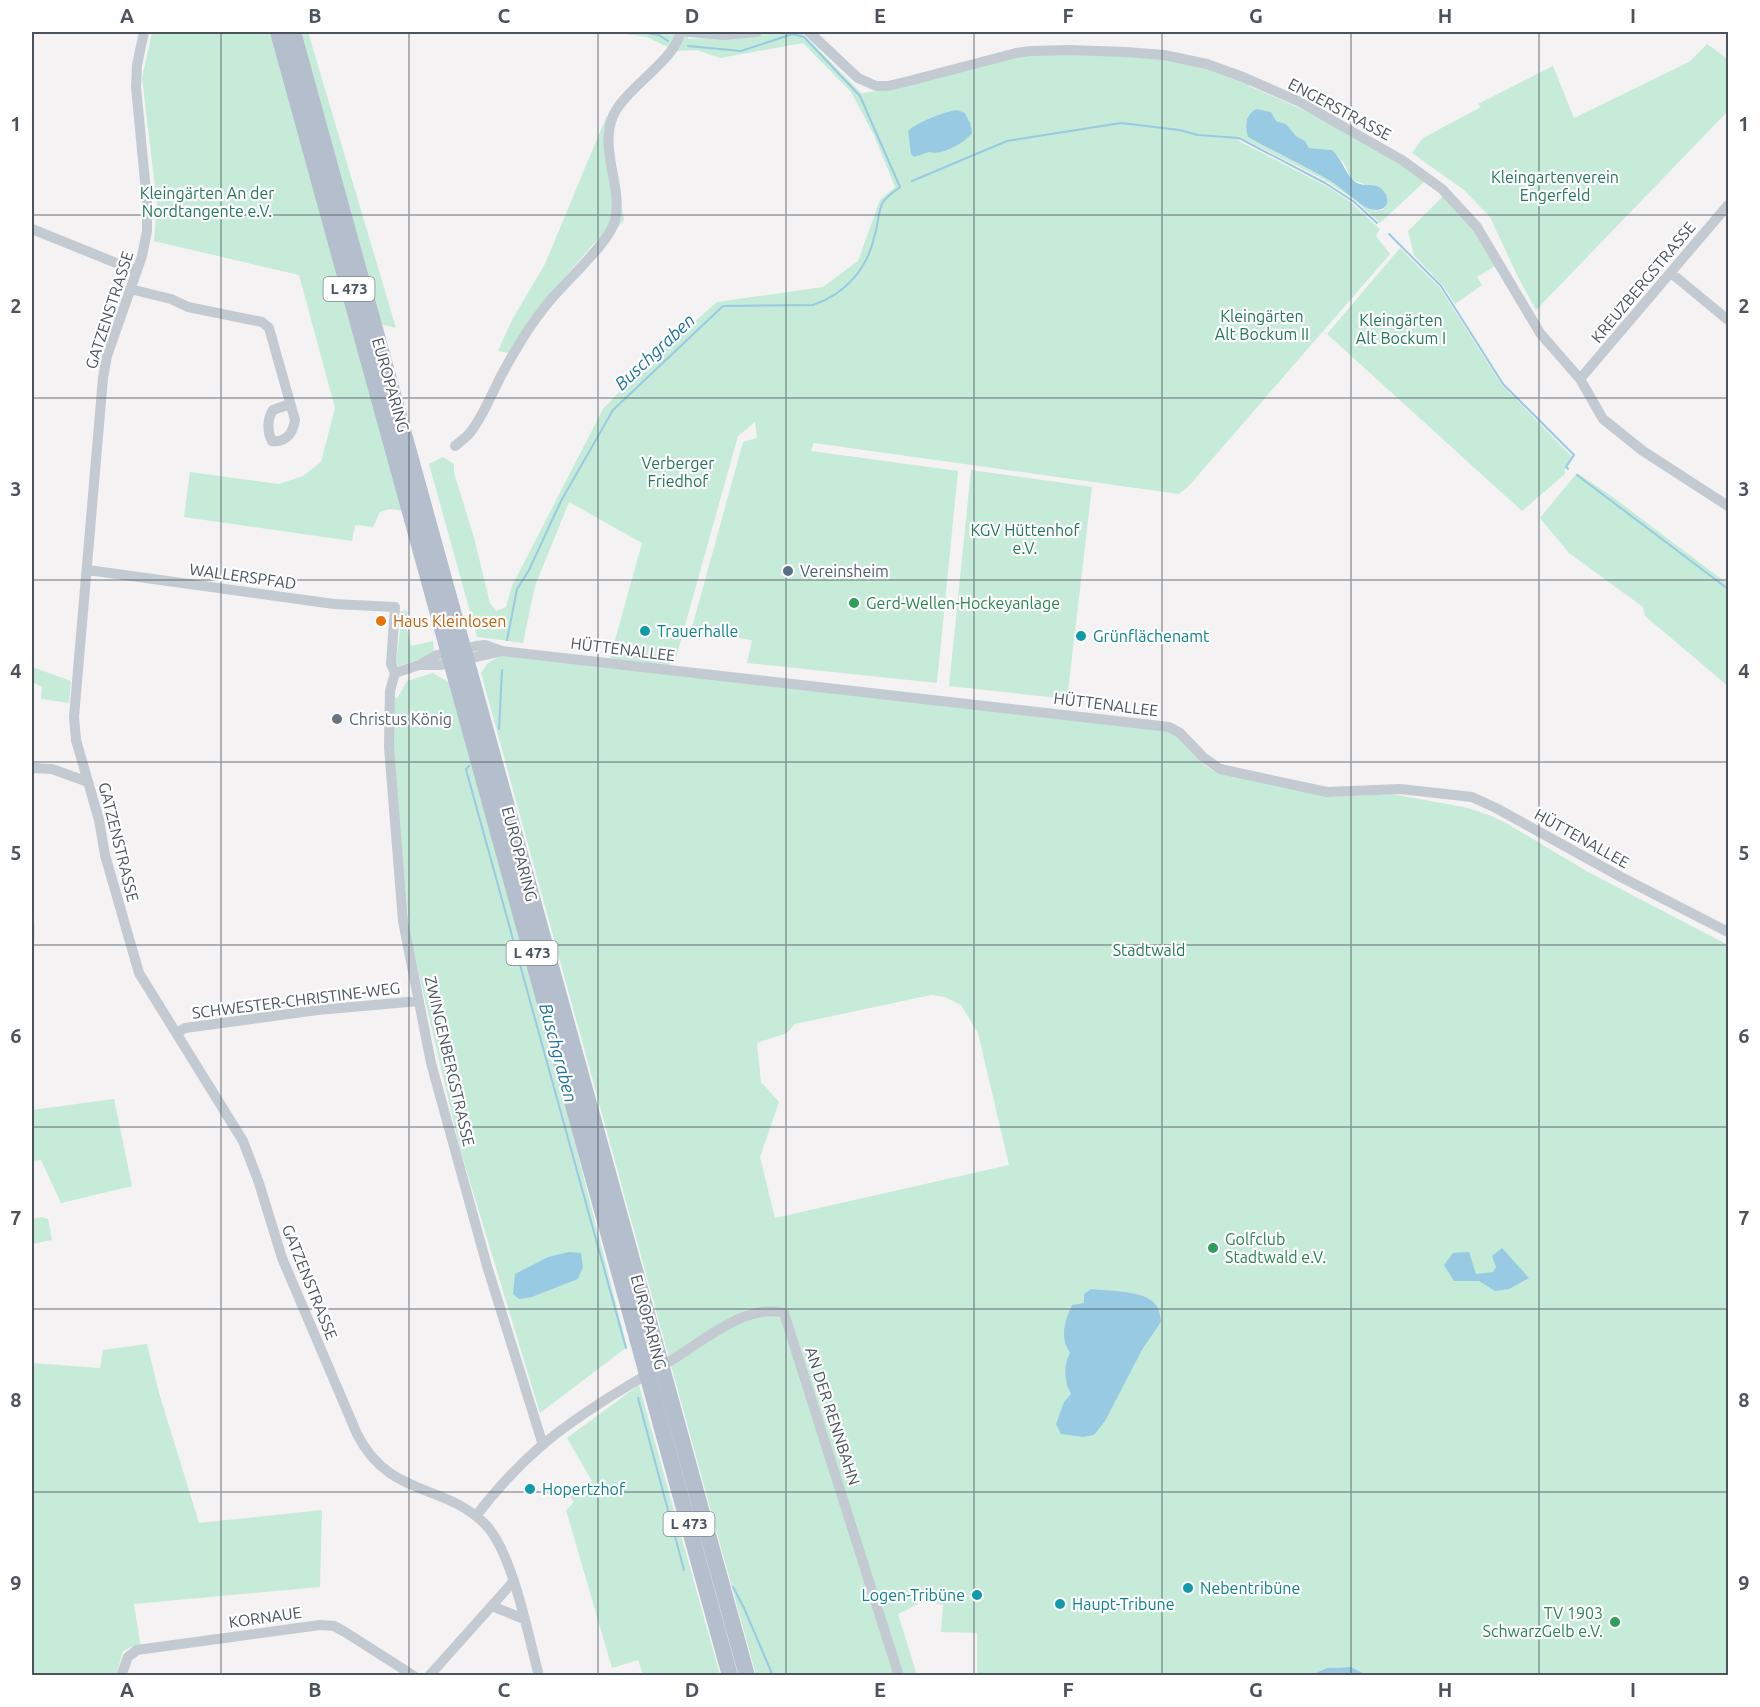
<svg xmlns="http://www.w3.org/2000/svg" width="1760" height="1707" viewBox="0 0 1760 1707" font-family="Ubuntu,sans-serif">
	<rect width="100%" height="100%" fill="#f4f2f2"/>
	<path fill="#c6ebd9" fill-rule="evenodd" d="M152,32H308L396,328L353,318L404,511L390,509L380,512L373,527L355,525L352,541L184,517L190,472L279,484L303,476L321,462L335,408L299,275L154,241L157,204L142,78Z
		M610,32H688V39L754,37L769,32H801L861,93L888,90L1013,58L1042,54L1130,55L1204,66L1247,81L1249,86C1311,112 1371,141 1425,181L1380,223L1354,199L1323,179L1238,136L1239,141L1326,186L1348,200L1380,229L1376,236L1390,254L1187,488L1179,494L814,443L811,451L958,471L937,683L747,663L752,640L691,631L743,442L757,438L755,422L738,436L675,661L668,666L610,658L642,543L569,502L535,586L523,643L477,637L429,464L443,457L454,464V473L473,534L490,603L496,611L506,607L512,586L603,409L644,366L717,302L823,287L858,261L880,200L895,187L874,135L851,92L803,43L720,58L697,50L676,51L647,37ZM1246,121H1276L1286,124L1296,136L1305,141L1309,148L1332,150L1344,163L1352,180L1364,184L1387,206L1382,210L1375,211L1330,180L1248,137Z
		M1707,44L1728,59V111L1536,310L1518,277L1490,217L1464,190L1412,153L1423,138L1481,107L1478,104L1553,66L1574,118L1689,62Z
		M607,115L614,123L611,146L624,220L604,244L598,239L548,296L509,353L498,351L512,320L545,264Z
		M1443,196L1475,230L1497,265L1477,277L1482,285L1455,304L1444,287L1414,255L1408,231Z
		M1400,248L1440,288L1501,384L1572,457L1565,467V474L1522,511L1327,334Z
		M971,470L1092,487L1067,699L949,686Z
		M1577,473L1610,495L1728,584V686L1645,616L1643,607L1569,553L1540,518Z
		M405,610L409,613L404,617L411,646L433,641L434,651L428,656L399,666L396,663L401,621L398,620L400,612Z
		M501,655L1174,731L1204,765L1215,772L1331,797L1391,794L1464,807L1489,815L1506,823L1588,872L1728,945V1675L1366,1676C1345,1664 1332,1665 1311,1676L977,1675V1633L941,1632L943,1605L935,1603L933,1588L919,1596L918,1604L898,1614L917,1675H756L481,673L487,664ZM931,995L945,997L961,1005L978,1033L1009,1165L775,1218L760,1157L779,1102L761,1082L757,1043L787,1033L795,1024Z
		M32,667L71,681L69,703L41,699L42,687L32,682Z
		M433,673L450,683L549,1041L627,1347L540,1413L460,1149L410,936L392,742L394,699L398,697L407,681ZM583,1267L578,1279L532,1297Z
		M32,895L35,931L32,972Z
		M114,1099L132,1186L61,1203L41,1160L32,1161V1110Z
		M42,1217L48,1219L52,1240L32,1244V1219Z
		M147,1344L159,1393L199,1523L322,1510L320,1587L134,1604L141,1648L132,1647L123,1651L116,1675H32V1363L100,1368L103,1350Z
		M639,1385L720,1675H643L638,1660L612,1668L566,1510L574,1502L567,1493L592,1481L567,1438Z"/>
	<path fill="#99cae3" d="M1256,109L1271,112L1276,121L1286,124L1296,136L1305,141L1309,148L1332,150C1342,159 1344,171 1353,180C1362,190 1377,179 1385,193C1392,205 1383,213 1370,209C1360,206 1341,187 1329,180C1303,165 1275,152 1248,137C1245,125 1245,116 1256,109Z
		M957,110L965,113L970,123L972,133C965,143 941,156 929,152L914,157L911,154L908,131C918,122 943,112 957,110Z
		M1502,1248L1529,1278L1509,1289L1495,1291L1479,1281H1454L1444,1265L1453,1253L1469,1252L1476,1274L1493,1272L1496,1267L1492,1256Z
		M569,1252L581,1253L583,1267L578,1279L532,1297L519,1299L513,1294L515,1274L548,1257Z
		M1091,1289C1108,1291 1144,1290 1155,1304C1160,1309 1160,1316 1161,1322L1143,1348L1105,1421L1094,1435L1083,1437L1061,1434L1056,1424L1064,1402L1071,1394C1064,1381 1063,1366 1070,1353C1059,1337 1065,1321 1072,1305L1084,1303V1294Z
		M1351,1667L1366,1675H1311L1327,1668Z"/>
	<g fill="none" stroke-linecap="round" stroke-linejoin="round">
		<path stroke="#99cae3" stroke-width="2" d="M641,32L659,35L668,41
			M912,181L1007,141L1121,123L1179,130L1198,135L1239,138L1325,183L1353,201L1377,223
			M1389,234L1441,286L1503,384L1574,455L1566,467L1568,469
			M1577,475L1728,589
			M507,640L517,589L529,570L561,501L613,410L723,306L813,305C846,294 868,268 875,234C878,225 878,211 883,202C886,197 895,191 900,187L860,96L804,37L793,34L741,51L688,46
			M499,729L502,670
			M469,766L466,769L467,773L626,1348
			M638,1398L684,1570
			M733,1587L744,1608L773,1676"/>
		<path stroke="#c4cad1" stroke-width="10" d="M144,32L137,65L136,87L147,202V231L142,256L107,356L103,378L74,717L76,740L99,820L105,855L139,973L243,1141L259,1183L282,1258L357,1434C390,1499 444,1482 486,1525C513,1554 528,1635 539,1676
			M688,32L724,35L757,32
			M809,32L858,78L876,86H888L909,81L1016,53L1031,51L1069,50L1126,52L1164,55L1207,64L1243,77L1300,102L1402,160L1442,189L1477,227L1540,333L1580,379L1603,419L1643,451L1728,506
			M32,229L136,271
			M1671,273L1728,320
			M130,289L171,299L188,307L262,322L269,328L295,420C293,433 286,443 272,441C267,432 267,419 273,410L290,404
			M1580,379L1728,205
			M455,446C460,442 465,438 469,434C483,417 492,393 502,374C514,352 526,331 541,312C557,288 610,244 615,220C623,186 599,151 613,116C625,88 677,59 680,32
			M88,570L334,604L395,607L391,664L395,673L390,691L389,747L403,921L431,1063L487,1266L543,1445
			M419,665H440L502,651
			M395,673L419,665L437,655L476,646L485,645L502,651L1169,727L1180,733L1203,757L1220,769L1327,792L1400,789L1472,797L1496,808L1621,877L1728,932
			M32,768L52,769L88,782
			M177,1033L185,1028L318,1010L419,1001
			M476,1516C495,1491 517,1467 541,1446C579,1414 627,1386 670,1361C701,1343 747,1302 784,1313L899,1676
			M492,1606L524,1619
			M121,1676L128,1657L137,1650L320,1625L334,1626L345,1632L414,1676
			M429,1676L513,1582"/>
		<path stroke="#b5becd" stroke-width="16" d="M278,32L730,1676
			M293,32L747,1676"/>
	</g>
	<path fill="none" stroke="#4b535d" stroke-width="1.5" stroke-opacity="0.55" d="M221,32V1676M409,32V1676M598,32V1676M786,32V1676M974,32V1676M1162,32V1676M1351,32V1676M1539,32V1676M32,215H1728M32,398H1728M32,580H1728M32,762H1728M32,945H1728M32,1127H1728M32,1309H1728M32,1492H1728"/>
	<circle fill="#5c6f8a" stroke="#fff" stroke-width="2" cx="788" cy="571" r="6"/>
	<g fill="#2e9e5b" stroke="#fff" stroke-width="2">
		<circle cx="854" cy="603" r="6"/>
		<circle cx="1213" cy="1248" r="6"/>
		<circle cx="1615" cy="1622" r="6"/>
	</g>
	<circle fill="#e8710a" stroke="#fff" stroke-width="2" cx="381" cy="621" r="6"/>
	<g fill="#0f9aa8" stroke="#fff" stroke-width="2">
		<circle cx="645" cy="631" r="6"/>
		<circle cx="1081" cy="636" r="6"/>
		<circle cx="530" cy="1489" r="6"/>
		<circle cx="1188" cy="1588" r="6"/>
		<circle cx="977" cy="1595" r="6"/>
		<circle cx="1060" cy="1604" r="6"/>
	</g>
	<circle fill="#6b7280" stroke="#fff" stroke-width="2" cx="337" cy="719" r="6"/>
	<g text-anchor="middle" stroke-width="4.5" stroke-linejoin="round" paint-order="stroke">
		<g fill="#fff" stroke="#81878e" stroke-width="1.5">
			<rect x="323.5" y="277" width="51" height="24" rx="4.5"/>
			<rect x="506.5" y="941" width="51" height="24" rx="4.5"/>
			<rect x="663.5" y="1512" width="51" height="24" rx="4.5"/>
		</g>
		<g font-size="15" font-weight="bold" fill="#4b535d">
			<text x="349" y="294">L 473</text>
			<text x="532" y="958">L 473</text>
			<text x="689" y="1529">L 473</text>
		</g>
		<g font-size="16" fill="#4b535d" stroke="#fff">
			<text transform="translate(1340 109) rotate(28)" y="6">ENGERSTRASSE</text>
			<text transform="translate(1643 282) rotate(-50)" y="6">KREUZBERGSTRASSE</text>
			<text transform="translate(109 310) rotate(-72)" y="6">GATZENSTRASSE</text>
			<text transform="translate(391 385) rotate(74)" y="6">EUROPARING</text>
			<text transform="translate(243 576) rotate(8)" y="6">WALLERSPFAD</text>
			<text transform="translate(623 649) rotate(7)" y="6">HÜTTENALLEE</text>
			<text transform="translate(1106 704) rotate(7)" y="6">HÜTTENALLEE</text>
			<text transform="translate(1582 838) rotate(29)" y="6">HÜTTENALLEE</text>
			<text transform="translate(119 842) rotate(76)" y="6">GATZENSTRASSE</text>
			<text transform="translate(520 854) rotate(75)" y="6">EUROPARING</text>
			<text transform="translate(296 1000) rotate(-7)" y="6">SCHWESTER-CHRISTINE-WEG</text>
			<text transform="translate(450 1061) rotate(77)" y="6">ZWINGENBERGSTRASSE</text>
			<text transform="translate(310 1282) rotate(68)" y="6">GATZENSTRASSE</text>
			<text transform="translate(649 1322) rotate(75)" y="6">EUROPARING</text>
			<text transform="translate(833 1416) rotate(72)" y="6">AN DER RENNBAHN</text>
			<text transform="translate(265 1617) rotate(-8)" y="6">KORNAUE</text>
		</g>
		<g font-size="16" fill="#237857" stroke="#fff">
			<text x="1555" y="183">Kleingartenverein<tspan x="1555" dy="18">Engerfeld</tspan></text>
			<text x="207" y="199">Kleingärten An der<tspan x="207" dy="18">Nordtangente e.V.</tspan></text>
			<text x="1262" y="322">Kleingärten<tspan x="1262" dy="18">Alt Bockum II</tspan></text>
			<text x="1401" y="326">Kleingärten<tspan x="1401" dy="18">Alt Bockum I</tspan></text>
			<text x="678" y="469">Verberger<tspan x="678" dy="18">Friedhof</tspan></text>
			<text x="1025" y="536">KGV Hüttenhof<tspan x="1025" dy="18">e.V.</tspan></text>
			<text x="1149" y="956">Stadtwald</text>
		</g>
		<g font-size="16" fill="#4e5e75" stroke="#fff" text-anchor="start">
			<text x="800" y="577">Vereinsheim</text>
		</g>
		<g font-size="16" fill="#27864d" stroke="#fff" text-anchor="start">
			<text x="866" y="609">Gerd-Wellen-Hockeyanlage</text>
			<text x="1225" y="1245">Golfclub<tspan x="1225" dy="18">Stadtwald e.V.</tspan></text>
			<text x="1603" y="1619" text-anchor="end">TV 1903<tspan x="1603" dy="18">SchwarzGelb e.V.</tspan></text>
		</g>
		<g font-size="16" fill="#c56008" stroke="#fff" text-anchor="start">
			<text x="393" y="627">Haus Kleinlosen</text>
		</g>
		<g font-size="16" fill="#0d838f" stroke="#fff" text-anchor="start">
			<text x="657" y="637">Trauerhalle</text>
			<text x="1093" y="642">Grünflächenamt</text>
			<text x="542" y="1495">Hopertzhof</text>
			<text x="1200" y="1594">Nebentribüne</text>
			<text x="965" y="1601" text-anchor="end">Logen-Tribüne</text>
			<text x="1072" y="1610">Haupt-Tribune</text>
		</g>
		<g font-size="16" fill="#5b616d" stroke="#fff" text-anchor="start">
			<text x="349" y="725">Christus König</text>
		</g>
		<g font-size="18" font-style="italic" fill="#1d739e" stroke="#fff">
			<text transform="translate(655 352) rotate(-43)" y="6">Buschgraben</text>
			<text transform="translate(558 1053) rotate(75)" y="6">Buschgraben</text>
		</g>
	</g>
	<rect width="1760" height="1707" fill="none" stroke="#ffffff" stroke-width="66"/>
	<rect x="33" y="33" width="1694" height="1641" fill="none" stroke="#4b535d" stroke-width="2"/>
	<g font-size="20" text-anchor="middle" font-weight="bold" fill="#4b535d">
		<text x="127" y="23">A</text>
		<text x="315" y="23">B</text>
		<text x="504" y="23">C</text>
		<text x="692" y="23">D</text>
		<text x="880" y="23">E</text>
		<text x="1068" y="23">F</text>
		<text x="1256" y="23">G</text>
		<text x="1445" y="23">H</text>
		<text x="1633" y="23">I</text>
		<text x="16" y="131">1</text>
		<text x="1744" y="131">1</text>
		<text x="16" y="313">2</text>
		<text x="1744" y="313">2</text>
		<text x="16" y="496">3</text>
		<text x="1744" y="496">3</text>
		<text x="16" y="678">4</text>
		<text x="1744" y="678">4</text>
		<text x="16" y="860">5</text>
		<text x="1744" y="860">5</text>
		<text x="16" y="1043">6</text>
		<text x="1744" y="1043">6</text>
		<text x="16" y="1225">7</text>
		<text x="1744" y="1225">7</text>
		<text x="16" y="1407">8</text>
		<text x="1744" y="1407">8</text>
		<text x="16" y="1590">9</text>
		<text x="1744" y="1590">9</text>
		<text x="127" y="1697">A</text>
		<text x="315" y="1697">B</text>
		<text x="504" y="1697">C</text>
		<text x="692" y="1697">D</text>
		<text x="880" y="1697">E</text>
		<text x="1068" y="1697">F</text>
		<text x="1256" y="1697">G</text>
		<text x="1445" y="1697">H</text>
		<text x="1633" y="1697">I</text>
	</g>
</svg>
